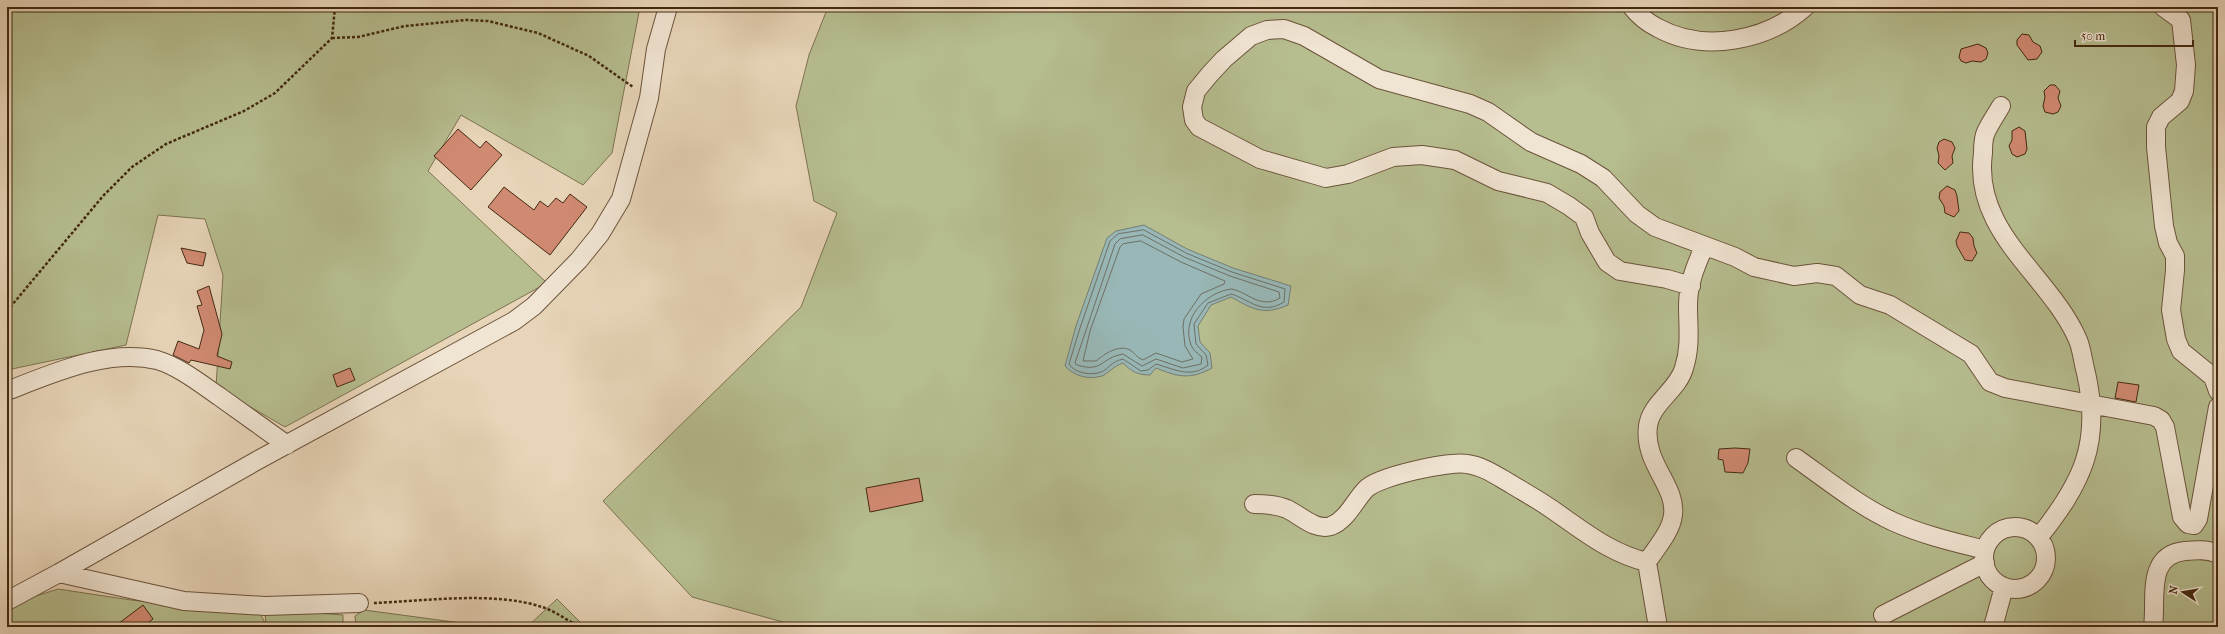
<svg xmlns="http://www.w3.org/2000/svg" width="2225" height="634" viewBox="0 0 2225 634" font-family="'IM FELL French Canon',serif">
	<rect width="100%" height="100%" fill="#e8d5b9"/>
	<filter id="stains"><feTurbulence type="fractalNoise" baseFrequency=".005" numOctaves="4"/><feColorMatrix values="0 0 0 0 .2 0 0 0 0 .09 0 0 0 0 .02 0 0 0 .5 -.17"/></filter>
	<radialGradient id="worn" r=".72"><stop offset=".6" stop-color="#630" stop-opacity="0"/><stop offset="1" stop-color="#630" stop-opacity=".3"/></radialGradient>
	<path fill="#b6bd8f" stroke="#7c7350" d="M7,7H640L612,153L583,185L461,115L428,171L547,283L285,427L216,387L223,275L205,219L158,215L126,345L7,370Z
		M828,7H2218V627H801L692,597L603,501L801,307L837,213L814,201L796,106L809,55Z
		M58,589L131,600L260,613L266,625L265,612L291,611L343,615V627H7V608L20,601Z
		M557,599L585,627H527Z
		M364,610L491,627H356L355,616Z"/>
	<path fill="#98b7b6" stroke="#767e74" d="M1144,225L1187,249L1233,268L1291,286L1288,305C1263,316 1253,309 1231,297L1211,305L1198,326L1200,342L1210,353L1212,368C1190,380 1178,377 1156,368L1150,375C1137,375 1131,371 1123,363C1114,366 1107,374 1102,376C1088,380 1074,376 1065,366L1076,326L1107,238L1116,231Z"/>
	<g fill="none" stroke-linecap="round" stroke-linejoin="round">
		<path stroke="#6e7064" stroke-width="1" d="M1144,230L1186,253L1232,272L1285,289L1284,302C1262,316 1249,299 1231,294L1208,303L1194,324L1196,344L1206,355L1208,365C1191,379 1174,369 1156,364L1148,370L1141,371L1123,359C1110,362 1109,369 1101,372C1092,376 1074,373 1069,364L1080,328L1110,241L1118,234Z
			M1143,235L1184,257L1230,276L1279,292L1280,298C1260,310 1247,291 1231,289C1205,293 1181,318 1191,345C1193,350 1198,354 1202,357L1201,364L1183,368L1156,359L1142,366L1123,354C1100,358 1103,373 1077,365L1075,363L1115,244L1120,239Z
			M1141,241L1181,262L1225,281L1224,284L1201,294L1184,319L1183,327L1185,346L1193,359L1182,362L1156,353L1143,360C1137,358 1135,353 1130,350C1118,344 1105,354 1096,361H1083L1090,331L1120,247L1123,244Z"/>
	</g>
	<path fill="#d18a72" stroke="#432911" d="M2022,34L2029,35L2033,42L2040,46L2042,52L2037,59L2028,60L2017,45V40Z
		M1978,44L1986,48L1988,53L1986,59L1981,62L1972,61L1966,63L1961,61L1959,57L1961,49Z
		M2050,85H2055L2060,91L2058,98L2061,106L2058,112L2053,114L2045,112L2043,106L2045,97L2044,91Z
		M2019,127L2025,131L2027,149L2025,154L2017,157L2012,154L2009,146L2012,140V131Z
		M458,129L480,148L486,141L502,155L471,190L434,156Z
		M1944,139L1952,142L1955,148L1952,156L1953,163L1945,170L1938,163L1939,156L1937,148L1939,142Z
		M1947,186L1955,190L1957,196L1959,211L1954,217L1945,213L1944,206L1939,198L1940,192Z
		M504,187L534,210L540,201L548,207L556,198L563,203L570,194L587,207L550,255L488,207Z
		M1960,232L1969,233L1973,238L1974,246L1977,253L1972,261L1965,260L1957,246L1956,241Z
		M181,248L206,253L203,266L187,263Z
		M209,286L222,334L217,356L232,362L230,369L191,360L189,363L173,355L178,341L199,349L204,330L197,306L202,305L197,291Z
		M350,368L355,380L337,387L333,375Z
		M2118,382L2139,385L2136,402L2115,398Z
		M1735,448L1750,449L1748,463L1743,473L1725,472L1723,460L1718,459L1719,449Z
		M919,478L923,501L870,512L866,488Z
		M143,605L153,619L142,627H114Z"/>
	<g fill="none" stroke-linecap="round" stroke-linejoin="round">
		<defs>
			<path id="minor" d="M1632,7C1639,16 1648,23 1658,28C1704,53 1767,41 1805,7
				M2163,7L2181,20L2186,65L2184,91L2180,101L2161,117L2156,127V147L2164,226L2168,243L2175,256V270L2171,310L2176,339L2181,351L2213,377L2218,391
				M2001,106C1996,115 1990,123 1986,132C1983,138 1983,147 1983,153C1972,233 2050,275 2078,340C2082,350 2083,362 2086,373C2102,443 2082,483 2039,537
				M1691,286L1667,279L1620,271L1607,262L1590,233L1584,217L1569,206L1547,193L1498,181L1455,160L1422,155L1393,157L1348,174L1326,178L1260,159L1199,127L1194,120L1192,107L1196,91L1210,74L1224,59L1251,36L1267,30L1284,29L1304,36L1379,79L1470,104L1488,112L1531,142L1581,164L1603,178L1637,214L1655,227L1735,257L1754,267L1794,276L1817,273L1836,276L1860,295L1890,305L1971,354L1990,382L2005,388L2154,416L2161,420L2165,427L2182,517L2188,524L2194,525L2198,519L2218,407
				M7,391C51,374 108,348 157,360C180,367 201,384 220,397C242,413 265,429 287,445
				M1796,458C1827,480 1859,506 1894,522C1923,535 1954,542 1985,550
				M1254,504C1265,504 1277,505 1287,509C1300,515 1315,531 1331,526C1347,520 1355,500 1366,489C1379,476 1449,461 1467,464C1483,466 1497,476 1511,484C1524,492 1537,499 1550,508C1581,529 1609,553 1647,562
				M1984 558a31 31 0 1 1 62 0a31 31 0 1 1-62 0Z
				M59,573L184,601L265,606L359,603
				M7,601L59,573L258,460L514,321L534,306L579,260L600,234L621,199L649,98L656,49L668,7
				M1883,615L1985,563
				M1658,627L1647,562C1656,548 1671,532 1673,515C1677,486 1643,463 1648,426C1651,403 1678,390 1684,368C1691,346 1688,327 1688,305C1688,284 1696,265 1704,247
				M1993,627L2004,587
				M2153,627C2157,599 2145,555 2185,551C2196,550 2208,549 2218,554"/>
		</defs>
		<use href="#minor" stroke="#6c543b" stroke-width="20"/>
		<path stroke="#432911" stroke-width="2.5" stroke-dasharray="3 2" stroke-linecap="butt" d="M332,38L358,37L405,26L466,20L488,21L538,33L589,56L633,87
			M7,311L103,196L132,167L166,144L244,111L275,93L332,38L335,7
			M374,603C425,601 494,591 542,607C555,611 568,621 580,627"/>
		<use href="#minor" stroke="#f0e4d2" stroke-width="18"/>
	</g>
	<rect width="2225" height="634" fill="none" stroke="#e8d5b9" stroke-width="24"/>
	<rect x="8" y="8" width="2209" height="618" fill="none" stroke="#432911" stroke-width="2"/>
	<rect x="12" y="12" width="2201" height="610" fill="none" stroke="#432911"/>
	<g transform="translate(2183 592) rotate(282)" stroke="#f0e4d2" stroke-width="3" paint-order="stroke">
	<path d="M0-3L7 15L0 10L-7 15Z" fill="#432911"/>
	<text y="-6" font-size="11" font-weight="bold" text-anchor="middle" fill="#432911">N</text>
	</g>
	<path d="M2075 40v6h118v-6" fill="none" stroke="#432911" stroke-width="2"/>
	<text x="2081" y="40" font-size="12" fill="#432911" stroke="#f0e4d2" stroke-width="3" paint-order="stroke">50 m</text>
	<rect width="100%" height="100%" filter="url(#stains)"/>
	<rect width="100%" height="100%" fill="url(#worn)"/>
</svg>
